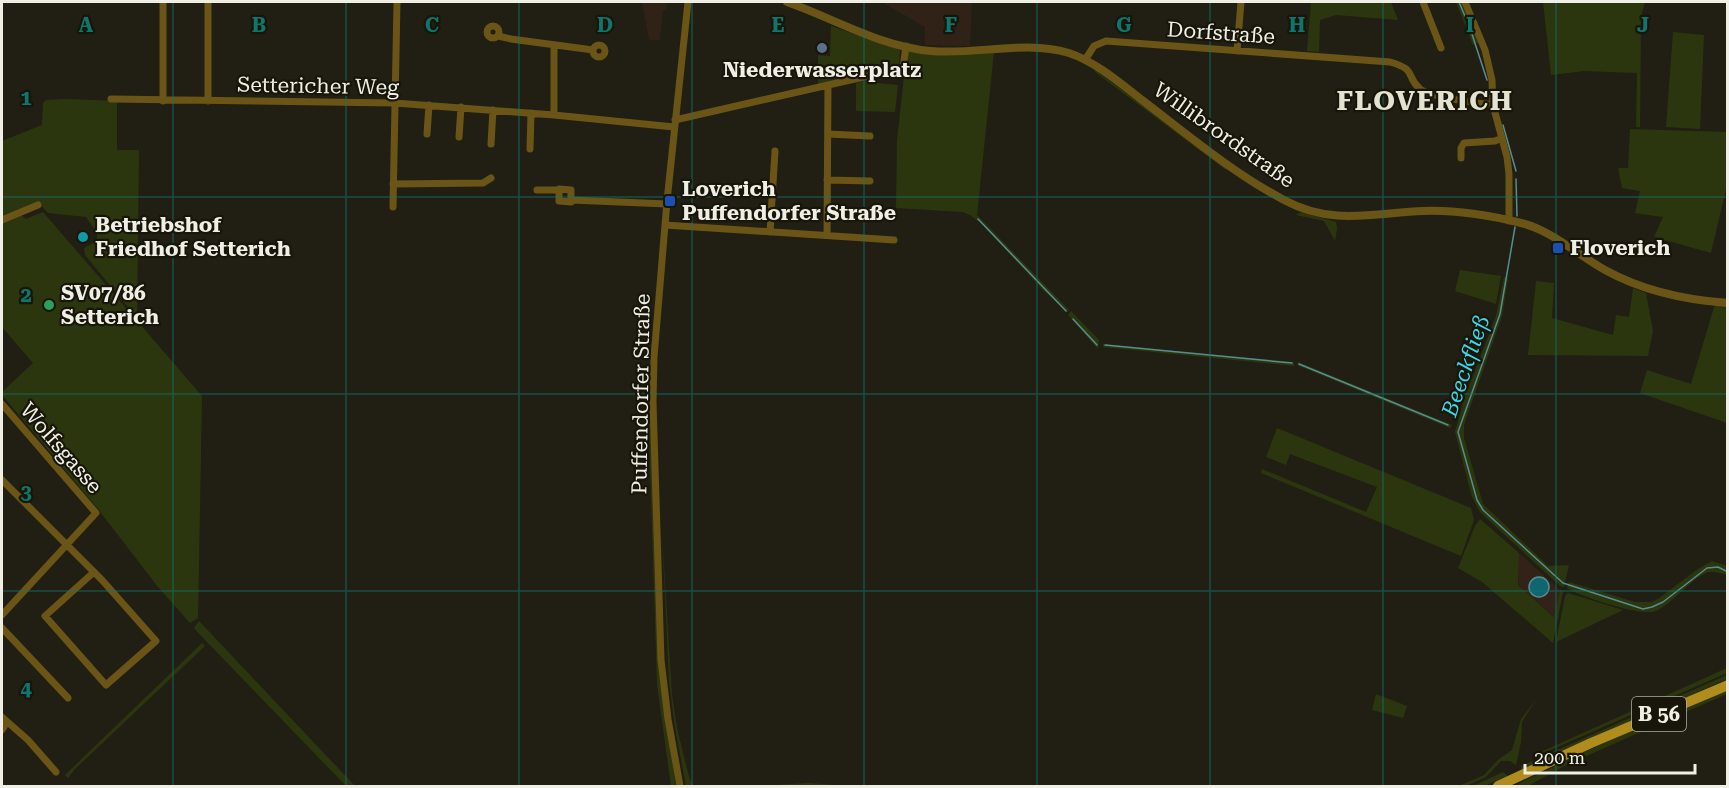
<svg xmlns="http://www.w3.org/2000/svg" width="1729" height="788" viewBox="0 0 1729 788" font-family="'Roboto Serif',serif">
	<rect width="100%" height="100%" fill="#211f13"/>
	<path fill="#322218" d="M1519,553L1560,590L1555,617L1518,585Z"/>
	<path fill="#312218" d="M642,2H667L666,10H663L660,40H649Z
		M885,2H972L970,46L925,45V27L885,4Z"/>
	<path fill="#2c360e" d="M1311,2H1391L1398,20L1336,15L1320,20L1319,52L1307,51Z
		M1456,2H1463L1479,42L1473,45Z
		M1543,2H1645L1641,17L1640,127H1636L1637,73L1584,71L1551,75Z
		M831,26L900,50L899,67L818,85V55L830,56Z
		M1673,32L1704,35L1700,129L1666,127Z
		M907,50L994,52L977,215L1069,310L1067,312L1042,289L982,224L970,215L963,212L896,208L897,140Z
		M1095,70L1227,167L1226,170L1095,72Z
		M876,78L877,83L898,85L895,112L856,111V83Z
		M67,99L117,101V150H139L137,318L85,255L84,248L97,241V233L86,217L48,213L39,203L2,218V141L42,125L43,103L46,100Z
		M1630,129L1727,132V185L1711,253L1654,237L1663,217L1635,213L1640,191L1622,188L1618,168H1628Z
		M43,212L202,396L198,618L190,623L158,587L98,509L2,395V392L33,363L2,327V223L21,215L26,219Z
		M1301,212L1336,222L1337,229L1335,241L1324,221L1296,215Z
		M1460,270L1501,276L1496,304L1455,291Z
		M1504,277L1508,278L1502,316L1464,425V438L1483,504L1548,566L1569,565L1564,587L1560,586L1480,512L1472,497L1455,432L1464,399L1496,316Z
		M1536,281L1554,283L1552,318L1613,335L1616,315L1629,317L1633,288L1646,293L1653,331L1648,356L1528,355Z
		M1715,304L1727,305V423L1640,393L1647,370L1691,384Z
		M1071,311L1099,340L1098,349L1068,315Z
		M1103,344L1293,362L1294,363V366L1103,347Z
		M1298,362L1452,425L1450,428L1297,365Z
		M648,404L650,408L660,680L676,786H671L657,684Z
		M1277,428L1471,508L1474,520L1461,556L1261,473L1262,469L1366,512L1377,487L1290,454L1286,465L1266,457Z
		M1480,519L1519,553L1518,585L1554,617L1560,590L1563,592L1553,643L1482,582L1458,568L1475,526Z
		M662,534L672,695L677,728L684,757L690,780L694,786H686L674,722L669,680Z
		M1712,561L1727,566V575C1722,574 1715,571 1709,572C1695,575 1673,603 1656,611C1642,617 1581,597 1567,588L1569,582L1635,602H1651L1658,599L1698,569Z
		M1568,593L1623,610L1556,642L1565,596Z
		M199,621L355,786H346L205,640L194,628Z
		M202,643L205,646L75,769L68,778L65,775Z
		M1727,668V673L1537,756L1534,755Z
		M1727,675V679L1521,770V766Z
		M1727,689V694L1568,764L1528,786H1518V784L1599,745Z
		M1376,694L1407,706L1403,718L1372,710Z
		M1536,700L1522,722L1521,742L1516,765L1510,761H1501L1486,777L1466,786H1459L1484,775L1499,759L1512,750L1521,719Z
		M1503,772L1508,776L1484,786H1473Z
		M809,783L850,786H751Z"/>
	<path fill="#11656f" stroke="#548e93" stroke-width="1.5" d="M1529 587a10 10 0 1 1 20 0a10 10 0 1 1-20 0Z"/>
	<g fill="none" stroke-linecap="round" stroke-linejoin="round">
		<path stroke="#548e93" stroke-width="1.5" d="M1459,2L1470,28L1487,80
			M1503,125L1516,171
			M1516,179L1517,216
			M978,219L1066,311
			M1515,227L1500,314L1458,432L1477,500L1483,510L1563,583L1643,609L1652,607L1663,602L1707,568L1718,567L1728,572
			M1073,319L1097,345
			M1105,345L1292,363
			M1299,364L1448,425"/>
		<path stroke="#6a5516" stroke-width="7" d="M1423,2L1441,48
			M1465,2L1485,50L1492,80L1493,105L1507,157L1509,174V221
			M487 32a6 6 0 1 1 12 0a6 6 0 1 1-12 0Z
			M498,36L511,39L593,50
			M554,45V115
			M593 51a6 6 0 1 1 12 0a6 6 0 1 1-12 0Z
			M1237,51L1241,2
			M1085,60L1094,46L1106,41L1390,62C1418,70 1405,76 1420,89C1432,98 1477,103 1493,105
			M111,99L395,103L554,115L674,127
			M163,101V2
			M208,101V2
			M675,120L903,68L906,46
			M427,134L429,105
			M828,134L870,136
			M459,137L461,107
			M491,144L493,110
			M530,149L531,113
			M1461,158V148L1464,143L1495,141L1502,138
			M827,180L870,181
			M393,184L483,183L491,178
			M559,189L571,190V202L559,201Z
			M537,190H559
			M571,200L667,204
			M393,207L397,2
			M2,220L38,205
			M665,225L894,240
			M770,232L775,151
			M827,235L828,86
			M2,404L96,513L2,615
			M2,480L102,580L156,641L106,685L45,616L94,572
			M2,628L68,698
			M2,717L28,740L56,772
			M2,730L7,722
			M680,786L668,719L661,660L653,402L654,357L667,201L688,2"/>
		<path stroke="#6a5516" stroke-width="8" d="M787,2C833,18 881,47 931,51C977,55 1024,40 1069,53C1096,62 1120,83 1142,100C1188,135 1233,173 1284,200C1332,226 1373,213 1424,211C1454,210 1492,216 1521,223C1551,230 1578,255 1605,270C1643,291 1685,300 1728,303"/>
		<path stroke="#af8c1c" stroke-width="10" d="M1498,786L1591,743L1728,685"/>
	</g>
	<path fill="none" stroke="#0f766e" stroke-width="1.5" stroke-opacity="0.55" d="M173,2V786M346,2V786M519,2V786M692,2V786M864,2V786M1037,2V786M1210,2V786M1383,2V786M1556,2V786M2,197H1728M2,394H1728M2,591H1728"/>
	<circle fill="#5c6f8a" stroke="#18160a" stroke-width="2" cx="822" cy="48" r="6"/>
	<g fill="#1a4fb4" stroke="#18160a" stroke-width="2">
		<rect x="664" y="195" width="12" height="12" rx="3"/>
		<rect x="1552" y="242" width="12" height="12" rx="3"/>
	</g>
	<circle fill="#0f9aa8" stroke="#18160a" stroke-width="2" cx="83" cy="237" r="6"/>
	<circle fill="#2e9e5b" stroke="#18160a" stroke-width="2" cx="49" cy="305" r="6"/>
	<g text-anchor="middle" stroke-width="4.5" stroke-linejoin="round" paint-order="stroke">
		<rect fill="#18160a" stroke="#afaea4" stroke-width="1.5" x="1632" y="697" width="54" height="34" rx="4.5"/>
		<g font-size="20" font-weight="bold" fill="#f0efe6">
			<text x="1659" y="721">B 56</text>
		</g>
		<g font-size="21" fill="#f0efe6" stroke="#18160a">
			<text transform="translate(1221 33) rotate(4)" y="7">Dorfstraße</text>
			<text transform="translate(318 86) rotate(1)" y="7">Settericher Weg</text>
			<text transform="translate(1224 135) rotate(35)" y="7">Willibrordstraße</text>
			<text transform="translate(641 394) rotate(-89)" y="7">Puffendorfer Straße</text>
			<text transform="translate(61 448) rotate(49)" y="7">Wolfsgasse</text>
		</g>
		<g font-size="21" font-weight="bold" fill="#f0efe6" stroke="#18160a" text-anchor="start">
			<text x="822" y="77" text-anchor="middle">Niederwasserplatz</text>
			<text x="682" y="196">Loverich<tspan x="682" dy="24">Puffendorfer Straße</tspan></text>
			<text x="95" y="232">Betriebshof<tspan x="95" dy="24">Friedhof Setterich</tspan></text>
			<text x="1570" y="255">Floverich</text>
			<text x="61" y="300">SV07/86<tspan x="61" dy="24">Setterich</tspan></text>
		</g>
		<g font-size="22" font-style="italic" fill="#3ed5e8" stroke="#18160a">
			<text transform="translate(1465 366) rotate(-71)" y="8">Beeckfließ</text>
		</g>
		<g font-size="27" font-weight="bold" letter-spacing="1.5" fill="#e4e2d1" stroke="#18160a">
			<text x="1425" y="110">FLOVERICH</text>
		</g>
	</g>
	<g font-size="20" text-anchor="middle" font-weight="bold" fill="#0f766e" stroke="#18160a" stroke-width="4.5" stroke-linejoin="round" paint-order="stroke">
		<text x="86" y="32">A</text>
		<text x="259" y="32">B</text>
		<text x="432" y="32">C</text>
		<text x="605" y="32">D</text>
		<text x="778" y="32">E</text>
		<text x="951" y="32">F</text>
		<text x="1124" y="32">G</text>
		<text x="1297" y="32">H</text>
		<text x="1470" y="32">I</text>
		<text x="1643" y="32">J</text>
		<text x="26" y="105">1</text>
		<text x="26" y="302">2</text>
		<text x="26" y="499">3</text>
		<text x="26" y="696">4</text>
	</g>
	<rect width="1729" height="788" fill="none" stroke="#f0efe6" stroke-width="6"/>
	<path d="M1525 764v9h170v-9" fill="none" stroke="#f0efe6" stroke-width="3"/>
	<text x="1534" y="764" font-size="18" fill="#f0efe6" stroke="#18160a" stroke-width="4.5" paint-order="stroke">200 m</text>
</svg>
